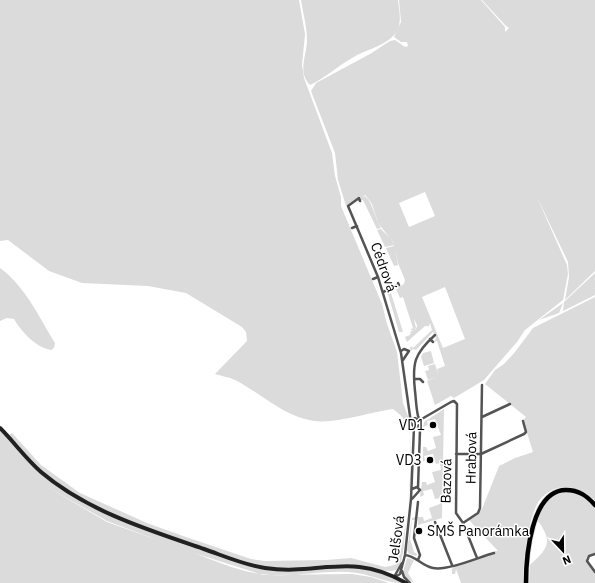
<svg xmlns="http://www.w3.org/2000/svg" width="595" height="583" viewBox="0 0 595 583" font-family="'IBM Plex Sans',sans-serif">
	<rect width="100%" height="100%" fill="#fff"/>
	<path fill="#dbdbdb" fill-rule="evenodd" d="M0,0H299L305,34L302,65L304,78L332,153L335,176L341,197V206L382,304L387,324L397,352L403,403L409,419L411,476L403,552L400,566L396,570C384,574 360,564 345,564C320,564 295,570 269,567C246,565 222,554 200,546C148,528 77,506 37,467C27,457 18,445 9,435L12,433L41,465L80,493L147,523L183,536L251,559L265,561L326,560L351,558L385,567L395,565C407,550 415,447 408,428C406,420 400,414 393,409C371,412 335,424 314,421C284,417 261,393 235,380C229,377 221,376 215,374L247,341L246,332L242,327L186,293L148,286L82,283L49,271L8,240L0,241Z
		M301,0H398C399,10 402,21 397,31C388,46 366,49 352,58C338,66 325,78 310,85C297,72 307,55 307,40C307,27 303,13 301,0Z
		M399,0H481L505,27V32L509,28L506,26L482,0H595V271L565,300L569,277L568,262L536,195L567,265L568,274L563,300L525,330L517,342L484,380L454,398L451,396L435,405L427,381L436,377L428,380L425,371L429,370L428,366L435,364L438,374L437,369L445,366L437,341L434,342L436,338L433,332L416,350L413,349L411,351L410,348L411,346L413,348L432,330L430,323L429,326H425L407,342L405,337L410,335L411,331C415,330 417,329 417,325L414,319L416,328L414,330H410L413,328L403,297L400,298L396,289L404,284L405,280L398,263L393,242L378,223L372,204L366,196L365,195L362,198L365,196C374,204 374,218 381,228L377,229L363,200H361L360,196L346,206L338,180L335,153L311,91L316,83L370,54L390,41L395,40L405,47L408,46L407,42H401L394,37L401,22ZM425,192L435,216L409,227L399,203ZM445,287L465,339L443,348L422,297Z
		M381,229L391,239L394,245L385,247L377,230Z
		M394,246L398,265L394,266L386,248Z
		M0,268C25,286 39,317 55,343L54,348L51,350C35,347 22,332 14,319L7,318L0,321Z
		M595,273V295L563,311L564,302Z
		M391,293L403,332H399L388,294Z
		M595,297V501C587,492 578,487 565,487C555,487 545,493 539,501C528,517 523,563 523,583H461L456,569L455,574H452V569L455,566L495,553L494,551H498L469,520L482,509L499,466L515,458L533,452L523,420L526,417L485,384L495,370L504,364L515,352L533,328Z
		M563,303L559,313L539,320Z
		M431,351L434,363L424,366L421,357L423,353Z
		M444,409L442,518L418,525V517H423L424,521L432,518L429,508L440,504V498L435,499L432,489L423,491L424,495L420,497L422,482H426L427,485L435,482L432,472L441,470L440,463L436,464L433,454L424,456L425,460L423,462V447H426L428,451L436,448L433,437L441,435L435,419L427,421L428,425L423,427L424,422Z
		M0,430L57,486L124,521L259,569L355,567L381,573L402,583C386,583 372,575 357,573C328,569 300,577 271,575C245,574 218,562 194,553L263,575L352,574L371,577L389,583H0ZM44,485L107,521L160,541L107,522Z
		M562,493C576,491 586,498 595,509V553L588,555L586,559L595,573V583H529L530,565C547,549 554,543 538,521C540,508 549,496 562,493Z
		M415,517V520H412L410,539L414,552L417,554L416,556L409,554L407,550L412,518Z
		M407,558L414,560L408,573L414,583L405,577L403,572Z"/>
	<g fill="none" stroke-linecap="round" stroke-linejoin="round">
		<defs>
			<path id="primary" d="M526,583C526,557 531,490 566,490C579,490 587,496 595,505"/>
		</defs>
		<use href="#primary" stroke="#dbdbdb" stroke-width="6"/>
		<path stroke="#545454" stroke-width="2.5" d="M360,201L359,198L348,206L378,277L401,353L411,423L414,427
			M352,228L357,226
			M373,279L378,277
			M383,292L399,285L398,283
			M435,335C414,354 412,363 415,391C416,399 416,407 418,416L420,420L451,402L454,401L457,404L456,513L463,523L477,558
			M430,339L433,342
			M401,351L404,349L409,351L403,360
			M414,379H420L423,382
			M482,417L510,404
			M411,420L415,418L419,420L420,424L417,427
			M417,427L420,430L418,487
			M456,454H481L524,434L526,432L523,421
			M412,499L420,490L417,487L412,489
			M418,502L414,538L420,555L418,560
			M435,522L452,565
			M463,523L478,513L480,508L482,385
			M595,554L589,556L587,561L595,572
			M405,555C416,556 422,566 433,568C448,571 479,557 494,553
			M402,571L404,577L410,583
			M394,577L402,563
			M395,577L400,574L405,555L411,499L414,427"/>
		<path stroke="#212121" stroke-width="4" d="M0,428C14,442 26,459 41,472C87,511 148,530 204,549C224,556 244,565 265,568C319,576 351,551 406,583"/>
		<use href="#primary" stroke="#000" stroke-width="4.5"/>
	</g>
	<g fill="#000" stroke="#fff" stroke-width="1.5">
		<circle cx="433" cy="425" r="4"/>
		<circle cx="430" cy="460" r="4"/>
		<circle cx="419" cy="531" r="4"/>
	</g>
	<g text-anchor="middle" stroke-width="3" stroke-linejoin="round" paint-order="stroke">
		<g font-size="14" fill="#000" stroke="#fff">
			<text transform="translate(384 267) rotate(70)" y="5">Cédrová</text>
			<text transform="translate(471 458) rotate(-89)" y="5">Hrabová</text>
			<text transform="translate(446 481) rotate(-89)" y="5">Bazová</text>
			<text transform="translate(396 539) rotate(-82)" y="5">Jelšová</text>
		</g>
		<g font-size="14" fill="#000" stroke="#fff" text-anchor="end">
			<text x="425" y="430">VD1</text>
			<text x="422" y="465">VD3</text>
			<text x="427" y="536" text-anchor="start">SMŠ Panorámka</text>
		</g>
	</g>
	<g transform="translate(563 551) rotate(158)" stroke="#ffffff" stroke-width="3" paint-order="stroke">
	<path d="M0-3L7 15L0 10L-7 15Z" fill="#000000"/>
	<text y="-6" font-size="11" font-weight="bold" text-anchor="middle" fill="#000000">N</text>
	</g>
</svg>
